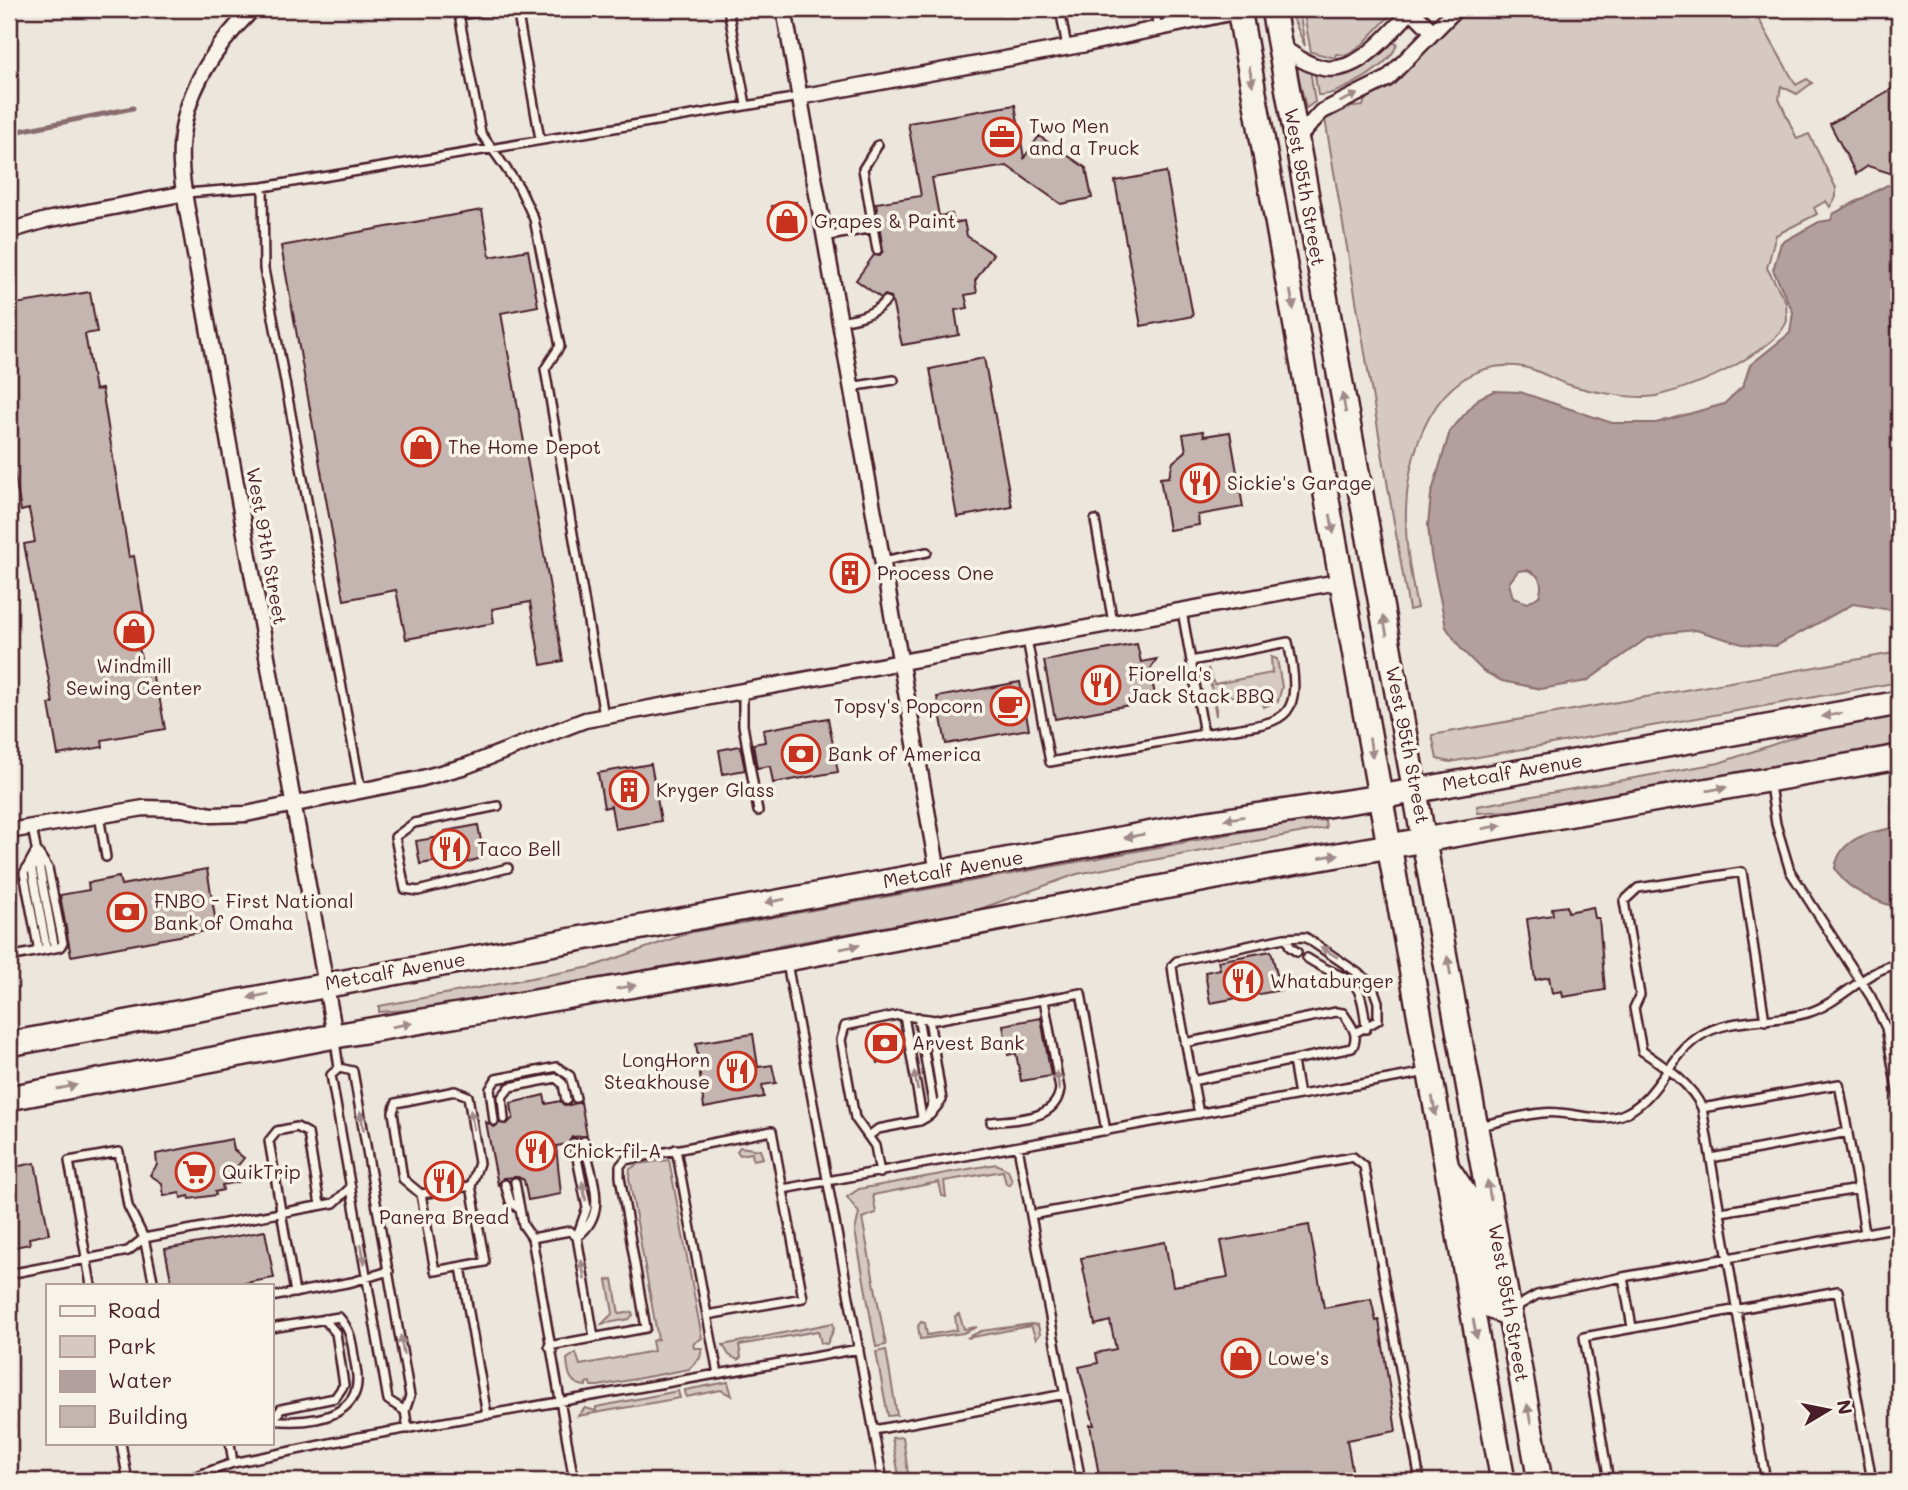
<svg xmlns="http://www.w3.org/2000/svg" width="1908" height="1490" viewBox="0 0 1908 1490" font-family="Mali,sans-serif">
	<rect width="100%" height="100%" fill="#ece6dd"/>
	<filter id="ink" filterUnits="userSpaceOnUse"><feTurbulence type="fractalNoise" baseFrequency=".0143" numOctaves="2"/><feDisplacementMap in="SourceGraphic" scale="14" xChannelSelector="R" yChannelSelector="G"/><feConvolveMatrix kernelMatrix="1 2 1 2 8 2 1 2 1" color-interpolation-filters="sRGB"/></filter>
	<g filter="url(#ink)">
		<path fill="#d5c9c2" stroke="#907476" stroke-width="2" d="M1289,9H1299L1305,46Z
			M1303,9H1396L1363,44L1346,55L1336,54L1335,58L1311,52Z
			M1467,9H1753L1796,85L1807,79L1812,83L1797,94L1781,86L1779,99L1797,139L1809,134L1836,188V197L1830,207L1826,201L1814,208L1817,214L1776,235L1767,268L1786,302L1787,321C1780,339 1759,350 1744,360C1719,376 1685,389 1656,396C1634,400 1588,391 1566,384C1549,378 1535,367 1516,366C1433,361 1404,456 1406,524C1406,552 1412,581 1417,608L1409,610L1325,119L1344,108L1363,106L1365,99C1407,79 1431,37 1467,9Z
			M1392,43H1397C1394,65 1337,97 1318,95L1315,75L1318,72Z
			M1301,65L1310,69L1315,102L1306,108L1297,70Z
			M1899,652V682L1450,762L1437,759L1432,735Z
			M1271,657L1277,659L1282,687L1278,701L1264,707L1259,692L1216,699V716L1208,668L1214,684L1272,673Z
			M1899,714V744L1520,810L1478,813L1477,806L1719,763L1821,728Z
			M1325,820L1326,828L1077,874L977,910L436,1008L379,1012V1006L591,967L692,932L1285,824Z
			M740,1147L760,1150L763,1158L753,1160L752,1153L740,1155L737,1151Z
			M669,1160L702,1338L693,1344L694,1348H702L700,1358L689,1369L598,1386H591L590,1382L586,1383V1386C570,1385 568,1374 567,1359L576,1353L580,1365L654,1351L652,1341L658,1339L629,1178L630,1169L638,1164Z
			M996,1164L1008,1170L1012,1181L1010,1185L1006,1184L1003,1171L944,1181L946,1197L942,1196L939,1182L873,1195L876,1213L862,1218L886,1345L876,1347L855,1231L859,1213L847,1197L859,1189Z
			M613,1279L619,1314L632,1312L633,1315L629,1319L602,1324L613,1313L607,1280Z
			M959,1314L964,1329L977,1327L963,1333L920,1339L918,1326L921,1322L925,1323L927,1335L957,1330L955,1316Z
			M833,1323L834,1329L827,1344L821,1343L818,1331L739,1345L741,1357L738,1360L729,1355L723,1345Z
			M1031,1324L1038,1325L1040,1334L1036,1339L1031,1326L967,1338L981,1331Z
			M886,1350L897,1415L888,1416L876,1352Z
			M728,1382L732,1396L721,1390L686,1397L685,1390Z
			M678,1391L680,1398L578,1416L585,1408L596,1411V1407Z
			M903,1437L909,1481H900L892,1438Z"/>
		<path fill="#b39f9d" stroke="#896c6f" stroke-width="2" fill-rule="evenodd" d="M1887,185L1899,188V611L1853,604L1776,646L1742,644L1696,630L1665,633L1646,639L1587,681L1541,689L1502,681L1483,671L1462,650L1446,627L1431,555L1428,525L1431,495L1450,431L1479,398L1494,391L1520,392L1612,423H1656L1724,404L1743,386L1750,365L1790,333L1793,312L1773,270L1781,243L1819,222L1831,220L1833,214ZM1527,570C1540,574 1544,584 1539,596L1528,603L1513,598L1509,583L1518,571Z
			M1899,827V908C1878,902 1845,890 1835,868C1840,837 1872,831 1899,827Z"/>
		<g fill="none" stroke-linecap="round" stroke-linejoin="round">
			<path stroke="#896c6f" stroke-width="5" d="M9,133L133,108"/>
		</g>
		<path fill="#c4b5b0" stroke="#4a1f2b" stroke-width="2" d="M1899,85V176L1868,166L1856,174L1830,124Z
			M1015,105L1024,158L1039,136L1086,168L1092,198L1061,204L1007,166L932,178L939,216L952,214L954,223L964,221L967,236L993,254L975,281L977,293L965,295L968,308L955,310L959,335L902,345L891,297L885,295L881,298L856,280L874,255L879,256L883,251L876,203L921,196L908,123Z
			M1166,172L1193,316L1141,326L1115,181Z
			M796,202L800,228L776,232L772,206Z
			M482,210L490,257L528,250L538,306L501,313L563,661L541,665L530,602L492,609L494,623L406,639L396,590L344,600L281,246Z
			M90,292L97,332L85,334L95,390L102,389L129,557L134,556L148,639L138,641L143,670L152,669L154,684H157L165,729L102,740L103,747L58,755L49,704L53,703L24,544L35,542L29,509L21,511L9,442V305Z
			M984,358L1012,507L957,517L930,369Z
			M1203,431L1204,436L1230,432L1243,507L1198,515L1199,525L1169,530L1160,478L1169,477L1173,462L1186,451L1183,434Z
			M858,555L864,587L842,591L837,559Z
			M1137,644L1141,662L1157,659L1150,670L1156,700L1055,719L1044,661Z
			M1020,682L1029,729L946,744L937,697Z
			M828,718L838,772L773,783L770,766L757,768L753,744L765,742L763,730Z
			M740,746L745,770L723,774L719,750Z
			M651,764L661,821L615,829L611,806L604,808L598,773Z
			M478,825L484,857L453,867L451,859L420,864L416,841L446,836L445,831Z
			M207,869L217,929L71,956L60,895L89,890L88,883L119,877L121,885Z
			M1567,906L1568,912L1593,907L1595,918H1599L1605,990L1563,997L1562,991L1552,993L1549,977L1535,980L1527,919L1553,915L1552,908Z
			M1271,951L1281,990L1210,1003L1205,972L1220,969L1218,961Z
			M1041,1018L1051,1076L1021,1081L1016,1053L1008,1055L1003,1025Z
			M895,1029L900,1059L878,1063L871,1033Z
			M753,1034L758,1067L772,1065L776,1083L762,1085L764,1097L704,1108L696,1043Z
			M544,1095L546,1104L560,1101L566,1106L581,1102L587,1136L572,1137L568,1144L556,1146L561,1194L528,1200L524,1180L518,1177L503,1178L498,1185L486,1122L494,1127L500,1123L507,1124L513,1118L511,1103Z
			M232,1139L234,1150L244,1158L236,1168L239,1182L222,1185L223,1190L215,1192L216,1195L190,1199L189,1196L181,1198L180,1193L164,1196L162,1183L150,1175L157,1165L156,1154Z
			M35,1163L49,1234L29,1238L30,1244L9,1248V1168Z
			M1309,1225L1324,1308L1371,1299L1376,1321L1379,1320L1396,1431L1347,1440L1354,1481H1100L1090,1425H1094L1079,1367L1098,1363L1096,1353L1116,1349L1110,1321L1095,1325L1081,1258L1165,1242L1173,1286L1228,1277L1221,1241Z
			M265,1231L274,1278L233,1285H172L165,1249Z"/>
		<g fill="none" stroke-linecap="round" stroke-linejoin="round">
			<defs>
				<path id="lane" d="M458,9L481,133L519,187L534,219L560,346L545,369L604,716
					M517,9L540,139
					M728,9L746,105
					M1060,9L1067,47
					M1154,9L1158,27
					M459,15L499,9
					M263,187L264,269L361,790
					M186,193L263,187L799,97
					M824,237L873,228
					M877,250L863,169L878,145
					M840,321C858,318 873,315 886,301
					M850,387L894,380
					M1095,520L1113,623
					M883,561L927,552
					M1182,611L1191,661L1288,642C1307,731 1280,720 1204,734L1191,661
					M1027,639L1050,762L1204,734
					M743,691V725L758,811
					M1770,785L1776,824L1790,871L1871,997L1886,1028L1899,1101
					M498,806L414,823L395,837L405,889L418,891L508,868
					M99,815L106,857
					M32,827L54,944L53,948
					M34,862L32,870L46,945L44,950
					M1287,938L1290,947L1297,952
					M36,952L38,946L24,873L36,851
					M9,957L60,947L63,943L48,868L37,851
					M1307,958C1350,986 1361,969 1366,1029
					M787,963L883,1481
					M918,1017L933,1103L927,1117L920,1121
					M929,1019L942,1100L930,1115
					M1765,1021L1742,872L1638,888L1624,901L1640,995L1634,1008L1642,1051C1664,1066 1691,1083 1702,1108L1766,1481
					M335,1041L339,1068
					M1185,1043L1336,1012L1343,1013C1351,1025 1360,1035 1352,1048L1192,1081
					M1293,1061L1299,1095
					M339,1068L353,1071L410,1396L405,1411L408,1429
					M339,1068L331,1075L388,1400L405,1411
					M1702,1108L1839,1084L1858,1189L1721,1212
					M1199,1114L1174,981L1172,966L1177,961L1284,938L1305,937L1371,982L1378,1002V1020L1355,1033
					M504,1119L502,1097L510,1087L556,1078L563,1084L566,1100
					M494,1121L490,1089L496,1079L557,1067L570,1076L576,1098
					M991,1122C1016,1119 1056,1121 1060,1089L1044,1000
					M1479,1126C1499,1122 1521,1115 1542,1113C1569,1109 1600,1126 1626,1113C1659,1097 1670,1055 1700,1036C1731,1016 1776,1024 1810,1012C1841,1002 1866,969 1899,964
					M870,1135L878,1129L919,1121L922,1117L904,1016
					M574,1143L587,1208L577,1236
					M1018,1147L1081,1481
					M676,1149L718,1374
					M1711,1158L1848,1132
					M880,1173L875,1146L855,1118L841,1040L845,1026L898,1015L935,1020L1081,993L1106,1131
					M515,1182L523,1225L532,1238
					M505,1184L510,1201L520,1210
					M471,1186L485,1262L435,1271L421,1194Z
					M783,1189L1427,1072
					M1858,1189L1865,1233
					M421,1194L403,1179L393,1112L396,1103L455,1091L468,1096L479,1163L471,1186
					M1031,1215L1353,1157L1364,1166L1420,1481
					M577,1237C610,1212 591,1178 584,1141
					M461,1267L487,1415
					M9,1274L128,1251L144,1238L334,1203L351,1187
					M1623,1277L1632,1327
					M91,1285L69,1161L119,1152L128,1206L144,1238L154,1285
					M295,1293L269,1141L277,1131L297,1127L308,1133L320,1205
					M271,1297L352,1282L389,1271
					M1514,1308L1537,1295L1623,1277L1899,1227
					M271,1328L339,1317C350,1329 352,1341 354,1357C356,1368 360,1383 354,1395C341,1422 297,1423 271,1420
					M549,1346L646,1328L620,1177V1166L625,1160L772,1131L803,1298L707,1315
					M274,1419L281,1409L335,1398L344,1385L336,1333L324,1319
					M874,1430L1065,1394
					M121,1443L128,1481
					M230,1443L233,1463
					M182,1481L233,1463L359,1437L859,1349
					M574,1481L532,1238L570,1231L577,1237L594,1337
					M1609,1481L1584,1337L1838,1291L1872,1481"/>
				<path id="street" d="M253,9C216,45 184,92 181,146C179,179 189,216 194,249L335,1036
					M784,9L938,872
					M1411,10L1432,31
					M1279,45C1292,54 1307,65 1323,68C1359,75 1391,31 1413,9
					M799,97L1086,44L1239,11
					M1296,140L1321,112L1387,79L1456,9
					M9,231L46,220L186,193
					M9,831L144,808L182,809L212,815L246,814L419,779L466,766L585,720L1343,581"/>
				<path id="primary" d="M1239,9L1503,1481
					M1273,9L1540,1481
					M9,1044L1201,824L1380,797L1899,703
					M9,1098L335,1036L787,959L1269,867L1899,757
					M1448,1169L1470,1202L1494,1308L1502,1311L1510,1310"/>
			</defs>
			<use href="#lane" stroke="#4a1f2b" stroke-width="12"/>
			<use href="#street" stroke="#4a1f2b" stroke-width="19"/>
			<use href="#primary" stroke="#4a1f2b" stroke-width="28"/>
			<use href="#lane" stroke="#f7f3e8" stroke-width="7"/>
			<use href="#street" stroke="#f7f3e8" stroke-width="14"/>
			<use href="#primary" stroke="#f7f3e8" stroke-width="23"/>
		</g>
		<defs><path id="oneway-solid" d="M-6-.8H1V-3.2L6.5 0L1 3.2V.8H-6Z" transform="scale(1.75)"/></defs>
		<g fill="#a0898a">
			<use href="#oneway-solid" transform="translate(1251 76) rotate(80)"/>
			<use href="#oneway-solid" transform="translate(1349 98) rotate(-24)"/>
			<use href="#oneway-solid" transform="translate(1292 300) rotate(80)"/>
			<use href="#oneway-solid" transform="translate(1344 403) rotate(-100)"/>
			<use href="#oneway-solid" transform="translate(1332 524) rotate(80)"/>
			<use href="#oneway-solid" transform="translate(1385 626) rotate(-101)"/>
			<use href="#oneway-solid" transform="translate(1832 715) rotate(170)"/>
			<use href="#oneway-solid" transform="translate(1371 748) rotate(81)"/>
			<use href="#oneway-solid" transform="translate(1717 789) rotate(-10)"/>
			<use href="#oneway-solid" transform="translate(1234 818) rotate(171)"/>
			<use href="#oneway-solid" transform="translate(1492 827) rotate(-10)"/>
			<use href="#oneway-solid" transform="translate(1134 836) rotate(170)"/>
			<use href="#oneway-solid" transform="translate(1329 856) rotate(-10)"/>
			<use href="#oneway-solid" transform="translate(775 901) rotate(170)"/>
			<use href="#oneway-solid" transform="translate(850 947) rotate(-11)"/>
			<use href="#oneway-solid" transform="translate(1329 952) rotate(-148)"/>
			<use href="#oneway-solid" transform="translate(1449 966) rotate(-100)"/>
			<use href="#oneway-solid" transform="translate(626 987) rotate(-10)"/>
			<use href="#oneway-solid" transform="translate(258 996) rotate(169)"/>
			<use href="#oneway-solid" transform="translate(402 1025) rotate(-10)"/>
			<use href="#oneway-solid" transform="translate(916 1081) rotate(-100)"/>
			<use href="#oneway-solid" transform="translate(1058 1081) rotate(-98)"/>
			<use href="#oneway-solid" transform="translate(67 1087) rotate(-11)"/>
			<use href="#oneway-solid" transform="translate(1434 1106) rotate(80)"/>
			<use href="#oneway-solid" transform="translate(472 1120) rotate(-100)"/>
			<use href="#oneway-solid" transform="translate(362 1121) rotate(-100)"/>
			<use href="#oneway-solid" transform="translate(1489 1190) rotate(-100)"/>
			<use href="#oneway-solid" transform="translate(584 1191) rotate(-100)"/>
			<use href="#oneway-solid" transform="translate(363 1254) rotate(80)"/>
			<use href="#oneway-solid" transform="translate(583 1270) rotate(-100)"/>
			<use href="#oneway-solid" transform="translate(1475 1329) rotate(79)"/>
			<use href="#oneway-solid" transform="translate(402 1345) rotate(-99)"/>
			<use href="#oneway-solid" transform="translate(1529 1414) rotate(-100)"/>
		</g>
	</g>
	<defs>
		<symbol id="office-ring" viewBox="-11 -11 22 22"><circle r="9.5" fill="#f7f3e8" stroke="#c8321e" stroke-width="1.5"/><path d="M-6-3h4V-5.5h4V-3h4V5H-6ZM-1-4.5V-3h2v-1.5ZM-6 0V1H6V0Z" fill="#c8321e"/></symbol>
		<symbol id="shop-ring" viewBox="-11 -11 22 22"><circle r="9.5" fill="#f7f3e8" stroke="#c8321e" stroke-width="1.5"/><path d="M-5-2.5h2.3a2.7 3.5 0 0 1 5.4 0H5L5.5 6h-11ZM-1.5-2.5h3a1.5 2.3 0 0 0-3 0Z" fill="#c8321e"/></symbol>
		<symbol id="restaurant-ring" viewBox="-11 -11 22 22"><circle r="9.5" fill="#f7f3e8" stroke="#c8321e" stroke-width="1.5"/><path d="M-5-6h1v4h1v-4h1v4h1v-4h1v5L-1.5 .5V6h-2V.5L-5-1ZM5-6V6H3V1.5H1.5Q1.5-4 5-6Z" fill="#c8321e"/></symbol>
		<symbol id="building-ring" viewBox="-11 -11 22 22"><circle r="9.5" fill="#f7f3e8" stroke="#c8321e" stroke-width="1.5"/><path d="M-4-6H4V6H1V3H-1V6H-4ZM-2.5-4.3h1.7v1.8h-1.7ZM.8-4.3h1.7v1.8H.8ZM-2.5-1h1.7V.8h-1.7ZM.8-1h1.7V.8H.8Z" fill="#c8321e"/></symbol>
		<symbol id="cafe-ring" viewBox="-11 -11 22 22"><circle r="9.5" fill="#f7f3e8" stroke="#c8321e" stroke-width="1.5"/><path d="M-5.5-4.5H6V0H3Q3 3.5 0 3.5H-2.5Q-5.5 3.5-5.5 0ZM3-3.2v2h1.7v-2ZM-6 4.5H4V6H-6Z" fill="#c8321e"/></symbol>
		<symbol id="bank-ring" viewBox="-11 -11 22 22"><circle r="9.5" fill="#f7f3e8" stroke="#c8321e" stroke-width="1.5"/><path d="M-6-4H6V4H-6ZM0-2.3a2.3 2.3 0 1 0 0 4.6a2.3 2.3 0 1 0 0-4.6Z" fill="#c8321e"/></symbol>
		<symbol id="supermarket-ring" viewBox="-11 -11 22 22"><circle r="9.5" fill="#f7f3e8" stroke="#c8321e" stroke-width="1.5"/><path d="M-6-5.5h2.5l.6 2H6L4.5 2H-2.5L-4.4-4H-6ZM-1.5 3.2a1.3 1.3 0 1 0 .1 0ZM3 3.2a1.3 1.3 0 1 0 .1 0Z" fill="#c8321e"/></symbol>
	</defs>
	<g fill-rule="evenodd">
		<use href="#office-ring" x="980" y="115" width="44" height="44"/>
		<use href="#shop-ring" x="765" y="199" width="44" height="44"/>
		<use href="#shop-ring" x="399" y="425" width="44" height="44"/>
		<use href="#restaurant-ring" x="1178" y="461" width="44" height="44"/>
		<use href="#building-ring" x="828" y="551" width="44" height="44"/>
		<use href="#shop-ring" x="112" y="609" width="44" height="44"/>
		<use href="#restaurant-ring" x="1079" y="663" width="44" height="44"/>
		<use href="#cafe-ring" x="988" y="684" width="44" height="44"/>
		<use href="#bank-ring" x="779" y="732" width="44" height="44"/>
		<use href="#building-ring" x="607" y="768" width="44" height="44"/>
		<use href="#restaurant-ring" x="428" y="827" width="44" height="44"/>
		<use href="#bank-ring" x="105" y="890" width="44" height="44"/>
		<use href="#restaurant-ring" x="1221" y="959" width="44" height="44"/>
		<use href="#bank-ring" x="863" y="1021" width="44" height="44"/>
		<use href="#restaurant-ring" x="715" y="1049" width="44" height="44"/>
		<use href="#restaurant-ring" x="514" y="1129" width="44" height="44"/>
		<use href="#supermarket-ring" x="173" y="1150" width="44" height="44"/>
		<use href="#restaurant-ring" x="422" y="1159" width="44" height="44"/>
		<use href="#shop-ring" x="1219" y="1336" width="44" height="44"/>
	</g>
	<g text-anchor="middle" stroke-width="7" stroke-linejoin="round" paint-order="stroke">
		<g font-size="19" fill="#4a1f2b" stroke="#f7f3e8" text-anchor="start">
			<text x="1029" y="133">Two Men<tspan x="1029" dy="22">and a Truck</tspan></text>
			<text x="814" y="228">Grapes &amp; Paint</text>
			<text x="448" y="454">The Home Depot</text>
			<text x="1227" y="490">Sickie's Garage</text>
			<text x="877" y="580">Process One</text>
			<text x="134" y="673" text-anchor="middle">Windmill<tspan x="134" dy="22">Sewing Center</tspan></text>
			<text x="1128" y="681">Fiorella's<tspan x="1128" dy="22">Jack Stack BBQ</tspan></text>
			<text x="983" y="713" text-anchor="end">Topsy's Popcorn</text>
			<text x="828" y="761">Bank of America</text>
			<text x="656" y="797">Kryger Glass</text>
			<text x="477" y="856">Taco Bell</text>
			<text x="154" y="908">FNBO - First National<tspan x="154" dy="22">Bank of Omaha</tspan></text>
			<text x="1270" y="988">Whataburger</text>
			<text x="912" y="1050">Arvest Bank</text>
			<text x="710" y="1067" text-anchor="end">LongHorn<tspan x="710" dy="22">Steakhouse</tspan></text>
			<text x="563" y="1158">Chick-fil-A</text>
			<text x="222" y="1179">QuikTrip</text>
			<text x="444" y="1224" text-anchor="middle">Panera Bread</text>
			<text x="1268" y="1365">Lowe's</text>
		</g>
		<g font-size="19" fill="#4a1f2b" stroke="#f7f3e8">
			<text transform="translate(1305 187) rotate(80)" y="7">West 95th Street</text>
			<text transform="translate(267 546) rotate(80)" y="7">West 97th Street</text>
			<text transform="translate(1408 745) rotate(79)" y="7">West 95th Street</text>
			<text transform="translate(1512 772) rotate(-10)" y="7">Metcalf Avenue</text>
			<text transform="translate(953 869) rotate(-10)" y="7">Metcalf Avenue</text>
			<text transform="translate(395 971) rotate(-10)" y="7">Metcalf Avenue</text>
			<text transform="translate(1509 1303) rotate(80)" y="7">West 95th Street</text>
		</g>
	</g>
	<rect width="1908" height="1490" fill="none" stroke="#f7f3e8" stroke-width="35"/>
	<rect x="18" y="18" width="1873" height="1455" fill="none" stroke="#4a1f2b" stroke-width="2.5" filter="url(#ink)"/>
	<rect x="46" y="1284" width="228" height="161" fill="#f7f3e8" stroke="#b29e9c" stroke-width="2"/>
	<rect x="60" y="1306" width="35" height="10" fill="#f7f3e8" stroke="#b29e9c" stroke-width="2"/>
	<text x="108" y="1318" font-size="21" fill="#4a1f2b">Road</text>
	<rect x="60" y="1336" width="35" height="21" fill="#d5c9c2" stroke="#b29e9c" stroke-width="2"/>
	<text x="108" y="1354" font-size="21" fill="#4a1f2b">Park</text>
	<rect x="60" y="1371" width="35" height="21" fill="#b39f9d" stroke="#b29e9c" stroke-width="2"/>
	<text x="108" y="1388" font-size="21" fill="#4a1f2b">Water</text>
	<rect x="60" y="1406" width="35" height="21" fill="#c4b5b0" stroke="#b29e9c" stroke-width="2"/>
	<text x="108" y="1424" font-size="21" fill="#4a1f2b">Building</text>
	<g transform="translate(1828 1410) rotate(80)" stroke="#f7f3e8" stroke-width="5" paint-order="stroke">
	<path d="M0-5L12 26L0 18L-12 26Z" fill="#4a1f2b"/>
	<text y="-10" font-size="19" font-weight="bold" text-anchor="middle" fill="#4a1f2b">N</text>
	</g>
</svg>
